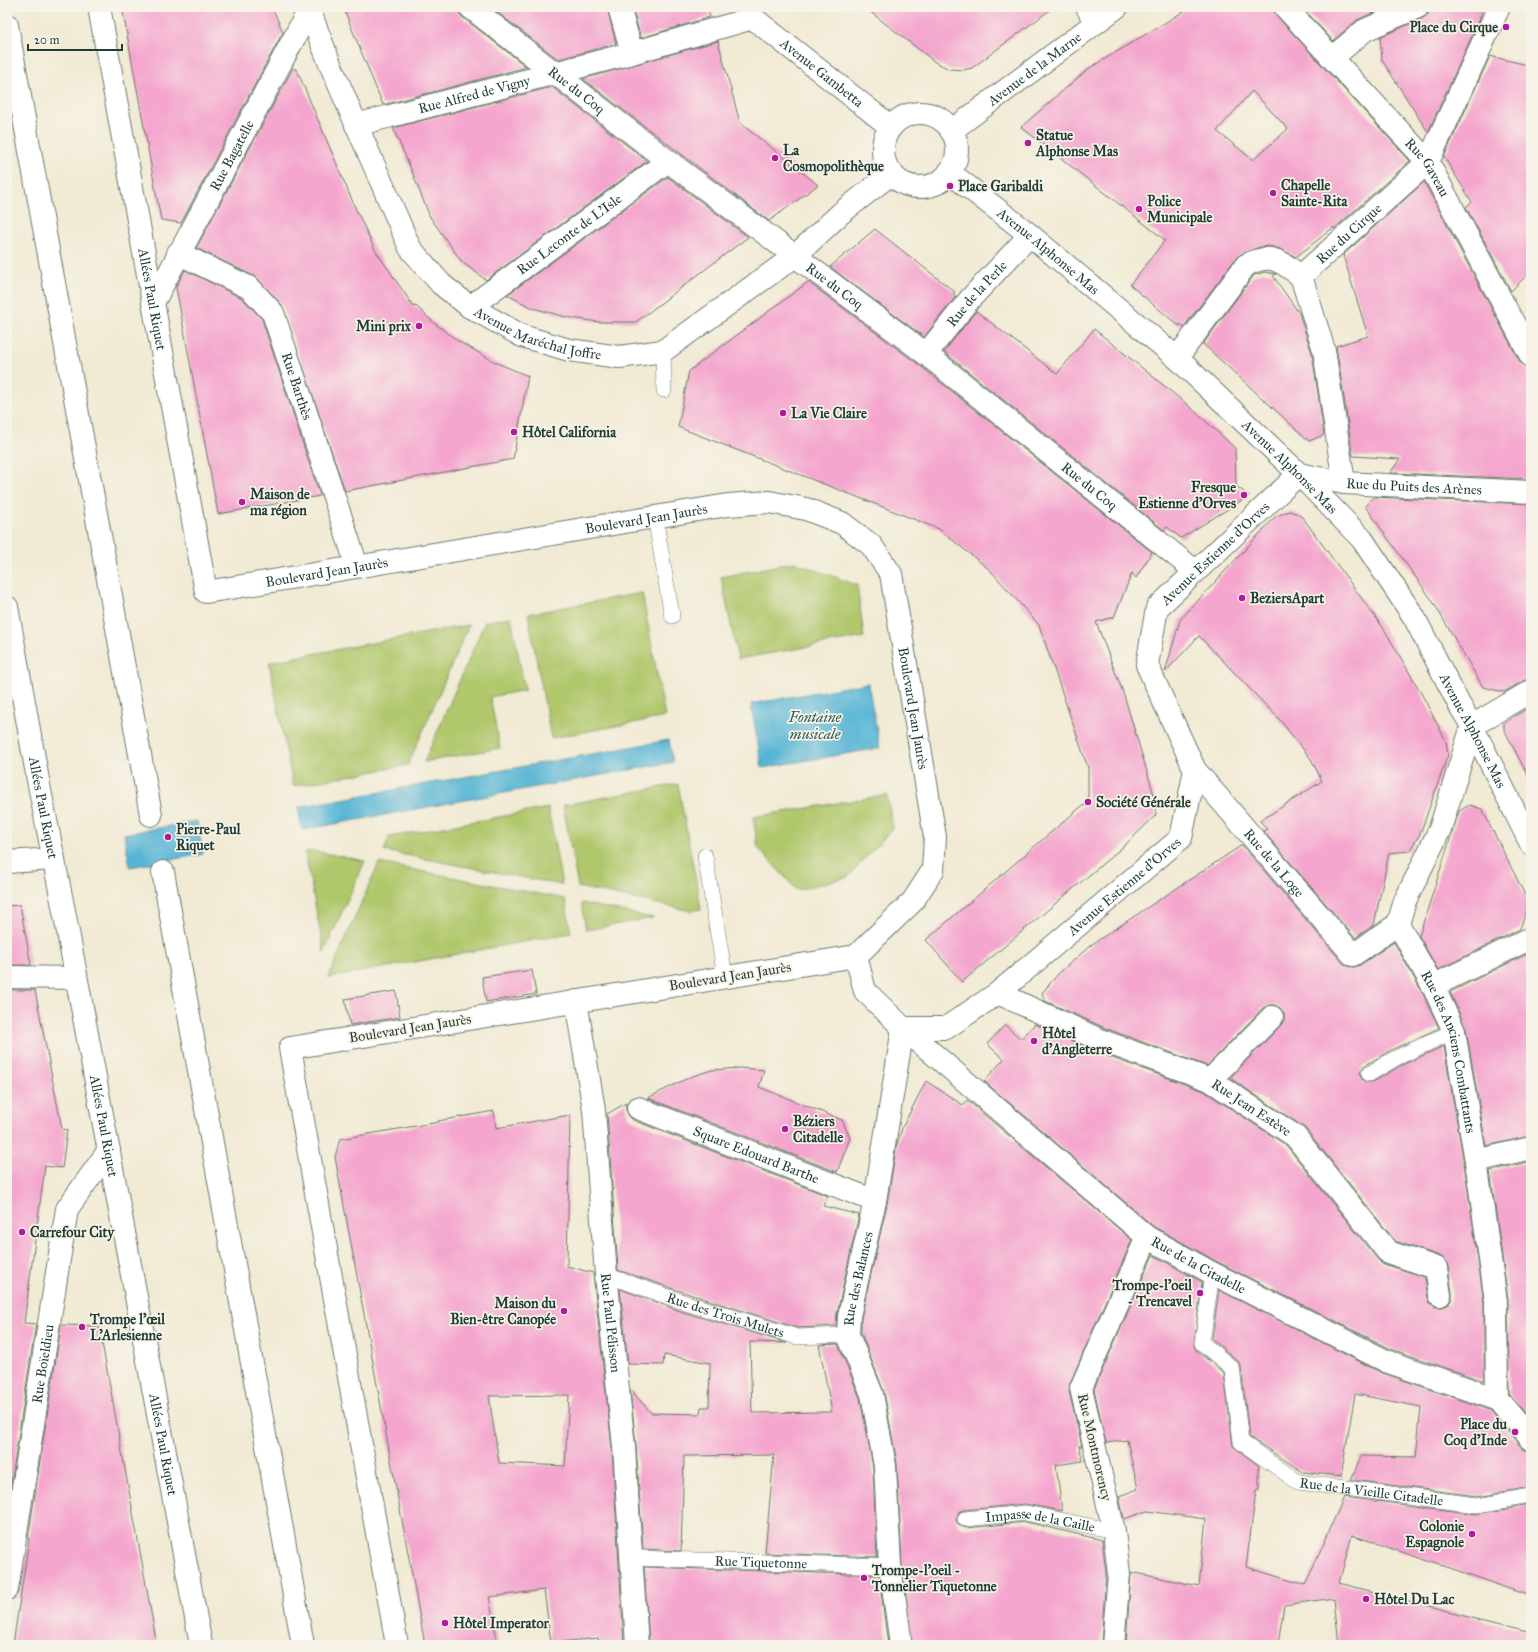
<svg xmlns="http://www.w3.org/2000/svg" width="1538" height="1652" viewBox="0 0 1538 1652" font-family="'IM FELL Great Primer',serif">
	<rect width="100%" height="100%" fill="#f7f3e8"/>
	<filter id="ink" filterUnits="userSpaceOnUse"><feTurbulence type="fractalNoise" baseFrequency=".025" numOctaves="2"/><feDisplacementMap in="SourceGraphic" scale="8" xChannelSelector="R" yChannelSelector="G"/><feConvolveMatrix kernelMatrix="1 2 1 2 8 2 1 2 1" color-interpolation-filters="sRGB"/></filter>
	<filter id="wash" filterUnits="userSpaceOnUse"><feTurbulence type="fractalNoise" baseFrequency=".012" numOctaves="4" result="noise"/><feDisplacementMap in="SourceGraphic" scale="16" xChannelSelector="R" yChannelSelector="G"/><feGaussianBlur stdDeviation="0.9" result="paint"/><feColorMatrix in="noise" values="0 0 0 0 0 0 0 0 0 0 0 0 0 0 0 0 0 1.4 0 .05"/><feComposite in="paint" operator="in"/></filter>
	<g filter="url(#wash)">
		<rect width="100%" height="100%" fill="#f1ead4"/>
		<path fill="#b0c76c" stroke="#688250" d="M794,562L857,585L864,637L738,659L721,577Z
			M642,593L665,717L551,738L528,614Z
			M511,617L525,690L490,697L500,748L424,762L485,622Z
			M469,625L408,765L293,786L269,662Z
			M678,784L701,909L691,911L578,887L563,805Z
			M887,795L893,828L848,877L797,890L758,848L753,817Z
			M548,808L562,885L384,851L389,837Z
			M314,851L365,861L324,952L305,852Z
			M379,863L565,899L571,933L328,978Z
			M581,903L653,918L586,930Z"/>
		<path fill="#56b5d4" stroke="#3a7984" d="M868,683L880,748L762,768L751,704Z
			M669,740L673,762L302,830L298,807Z
			M197,821L203,854L130,867L124,834Z"/>
		<g id="blocks">
			<path fill="#f4a6ce" fill-rule="evenodd" d="M122,7H272L283,32L181,223L161,220Z
				M343,7H458L459,12L462,17L527,67L383,105Z
				M490,7H607L616,44L558,59Z
				M632,7H707L710,17L641,38Z
				M864,7H1054L972,68L963,70L949,69L935,62Z
				M1191,7H1273L1276,15L1410,161L1334,229V227L1296,257L1280,249L1269,246L1260,247L1241,254L1236,258L1184,327L1180,324L1179,326L1130,285L1165,240L1021,127L1088,69ZM1252,91L1288,129L1253,160L1217,131Z
				M1302,7H1387L1357,20L1333,41Z
				M1430,7H1483L1479,21L1428,132L1382,60L1380,37L1423,18L1428,14Z
				M718,41L740,123L818,185L769,221L583,79Z
				M1490,56L1531,66V271L1511,291L1466,207L1472,202L1444,157Z
				M293,68L297,70L354,205L375,250L414,307L416,306L433,322L458,341L497,363L528,376L513,459L345,491L282,305L256,277L196,248Z
				M552,87L647,161L486,280L462,262L430,217L410,167L393,128Z
				M668,177L748,237L636,322H598L566,317L533,308L507,295Z
				M1424,182L1520,362L1527,368L1531,375V479L1390,473L1400,459L1353,456L1336,346L1368,336L1343,255Z
				M875,229L955,292L953,294L956,296L924,337L830,267Z
				M185,270L242,298L262,319L320,496L218,514L176,287Z
				M1265,272L1276,274L1273,276L1299,313L1312,353L1324,435L1309,441L1203,344L1254,275Z
				M808,282L918,364L1152,552L1136,578L1132,573L1114,617L1096,622L1124,695L1154,795L1156,815L1124,846L962,982L926,940L1049,834L1082,806L1088,805V768L1039,625L991,571L939,529L678,427L689,371Z
				M976,311L1057,374L1094,329L1189,406L1235,448L1236,486L1249,496L1181,538L1167,527L1164,530L944,352Z
				M1373,497L1531,504V679L1525,680L1504,692L1483,687L1432,600L1365,506Z
				M1290,511L1298,514L1303,518L1384,629L1420,691L1446,741L1448,755L1420,834L1409,851L1389,853L1374,925L1355,938L1263,831L1267,829L1260,821L1322,781L1311,759L1279,719L1199,636L1165,672L1180,620L1276,516Z
				M1531,706V782L1504,729V723Z
				M1470,805L1482,809L1529,903L1520,929L1438,970L1419,936L1459,811Z
				M1242,845L1343,963L1348,966L1354,967L1360,965L1394,942L1422,992L1439,1028L1391,1050L1364,1066L1361,1070L1360,1074L1362,1079L1365,1082H1373L1400,1066L1444,1046L1464,1163L1484,1302V1381L1391,1349L1218,1262L1154,1227L984,1081L1004,1059L987,1044L1005,1025L1021,1039L1035,1024L1096,1052L1204,1091L1286,1145L1378,1260L1384,1264L1425,1277L1428,1297L1430,1303L1436,1307H1441L1448,1305L1452,1299V1293L1448,1266L1445,1260L1440,1256L1395,1241L1305,1128L1230,1078L1281,1025L1284,1020V1014L1280,1008L1275,1005H1269L1263,1008L1207,1066L1105,1028L1045,1001L1042,993L1058,974L1091,945Z
				M20,905L31,965H7V906Z
				M1531,952V1136L1486,1146L1466,1029L1450,992Z
				M532,970L536,994L486,1002L482,977Z
				M7,990H35L62,1129L67,1130L62,1168L45,1166L24,1323L36,1324L7,1509Z
				M396,991L400,1017L350,1025L345,999Z
				M740,1068L764,1070L759,1087L842,1120L850,1138L837,1172L648,1098L690,1077L712,1070Z
				M926,1081L963,1105L967,1100L1132,1240L1070,1383L1069,1391L1082,1446H1079L1083,1461L1056,1465L1062,1511L1025,1504L964,1510L959,1512L956,1519L958,1525L966,1528L1026,1522L1102,1540L1106,1574L1101,1645H912L902,1565L897,1464L884,1392L861,1333V1318L887,1204L896,1148L902,1128Z
				M626,1103V1110L629,1116L633,1120L828,1196L823,1206L859,1215L837,1313L836,1326L798,1328L689,1294L618,1270L607,1114Z
				M494,1111L496,1128L570,1115L567,1266L593,1273L612,1448L624,1645H599L598,1638L551,1643L544,1590L489,1597L498,1645H425L335,1157L340,1139L439,1122L438,1121ZM569,1395L565,1466L499,1463L489,1396Z
				M1531,1161V1420L1509,1394L1508,1299L1490,1171Z
				M1153,1255L1202,1282L1194,1346L1196,1350L1224,1373L1233,1446L1259,1466V1490L1256,1491L1246,1567L1305,1585L1344,1497L1476,1514L1531,1505V1596L1352,1535L1339,1583L1531,1632V1645H1339L1334,1598L1284,1605L1278,1645H1126L1131,1572L1199,1586L1206,1519L1147,1511L1124,1519L1119,1496L1138,1489L1127,1440L1106,1443L1094,1389Z
				M620,1289L683,1312L787,1343L750,1342L752,1413L832,1412L819,1345L838,1344L860,1398L873,1467L877,1557L765,1553L774,1455L684,1456L681,1551L643,1549L636,1446L630,1389L651,1413L700,1414L701,1407H709L710,1363L664,1355L663,1365L628,1364Z
				M1219,1290L1380,1372L1490,1410L1521,1447L1526,1451H1531V1487L1477,1496L1351,1480L1361,1456L1416,1457L1421,1407L1355,1394L1341,1476L1303,1472L1249,1437L1241,1366L1238,1361L1212,1339Z
				M61,1325L99,1326L157,1645H13L29,1539H28Z
				M644,1567L879,1575L888,1645H649Z"/>
		</g>
	</g>
	<g filter="url(#ink)">
		<use href="#blocks" fill-opacity="0" stroke="#687a6c" stroke-width="1"/>
		<g fill="none" stroke-linecap="round" stroke-linejoin="round">
			<defs>
				<g id="service">
					<path d="M663,351L664,390"/>
					<path d="M655,517L672,616"/>
					<path d="M705,856L725,977"/>
					<path d="M1369,1074L1396,1058L1454,1031"/>
					<path id="s1" d="M1212,1273L1202,1343L1232,1368L1241,1442L1298,1482L1477,1505L1531,1496"/>
					<path id="s2" d="M606,1275L686,1303L797,1337L848,1335"/>
					<path id="s3" d="M965,1519L1026,1513L1114,1531"/>
					<path id="s4" d="M632,1558L890,1566"/>
				</g>
				<g id="pedestrian">
					<path d="M7,25L151,815"/>
					<path id="s5" d="M926,354L970,299L1030,235"/>
					<path d="M163,872L303,1645"/>
					<path id="s6" d="M903,1028L1147,1237L1212,1273L1386,1361L1497,1399"/>
				</g>
				<g id="minor">
					<path id="s7" d="M99,7L206,592L685,512L728,505L769,502L806,509L842,523L871,545L891,574L935,837L933,870L913,901L856,956L290,1048L397,1645"/>
					<path id="s8" d="M470,7L668,161L926,354L1195,571"/>
					<path d="M619,7L632,53"/>
					<path d="M1087,7L1095,23"/>
					<path id="s9" d="M1285,7L1428,162L1531,356"/>
					<path d="M1332,58L1365,30L1418,7"/>
					<path id="s10" d="M356,125L632,53L753,18"/>
					<path id="s11" d="M178,253L250,288L273,313L357,566"/>
					<path id="s12" d="M154,301L309,10"/>
					<path id="s13" d="M470,307L668,161"/>
					<path d="M1177,358L1246,265C1273,252 1279,261 1301,276"/>
					<path id="s14" d="M1344,483L1324,350L1301,276L1428,162L1499,7"/>
					<path id="s15" d="M1531,691L1472,726L1440,829L1405,901L1398,924L1433,986L1454,1031L1476,1161L1496,1301L1497,1399L1531,1439"/>
					<path id="s16" d="M1195,770L1353,955L1398,924"/>
					<path d="M856,956L865,991L903,1028"/>
					<path d="M7,977L76,978"/>
					<path d="M1433,986L1531,938"/>
					<path id="s17" d="M998,993L1100,1040L1210,1080L1295,1136L1388,1252L1436,1268L1440,1295"/>
					<path id="s18" d="M576,1001L594,1110L606,1275L624,1447L637,1645"/>
					<path id="s19" d="M903,1028H946L998,993L1181,838L1195,770L1147,665L1157,608L1299,474"/>
					<path d="M1210,1080L1272,1017"/>
					<path id="s20" d="M638,1108L875,1201"/>
					<path d="M1476,1161L1531,1148"/>
					<path id="s21" d="M7,1589L67,1209L109,1150"/>
					<path id="s22" d="M900,1645V1637L890,1566L885,1466L872,1394L848,1335L849,1316L875,1201L903,1028"/>
					<path d="M1113,1645L1119,1574L1114,1531L1081,1388L1147,1237"/>
				</g>
				<g id="tertiary">
					<path id="s23" d="M748,7L753,18L891,127"/>
					<path id="s24" d="M1299,474L1344,483L1531,492"/>
				</g>
				<g id="secondary">
					<path id="s25" d="M308,7L330,64L410,248L441,284L470,307L522,336L569,350L619,357L663,351L795,256L841,213L892,173"/>
					<circle cx="920" cy="150" r="37"/>
					<path id="s26" d="M951,131L1117,7"/>
					<path id="s27" d="M949,172L1030,235L1177,358L1299,474L1362,539L1414,617L1460,706L1472,726L1531,844"/>
					<path id="s28" d="M7,607L38,780L65,916L201,1645"/>
					<path d="M7,862L54,859"/>
				</g>
			</defs>
			<use href="#service" stroke="#687a6c" stroke-width="16"/>
			<use href="#pedestrian" stroke="#687a6c" stroke-width="24"/>
			<use href="#minor" stroke="#687a6c" stroke-width="24"/>
			<use href="#tertiary" stroke="#687a6c" stroke-width="24"/>
			<use href="#secondary" stroke="#687a6c" stroke-width="24"/>
			<use href="#service" stroke="#fff" stroke-width="15"/>
			<use href="#pedestrian" stroke="#fff" stroke-width="22"/>
			<use href="#minor" stroke="#fff" stroke-width="22"/>
			<use href="#tertiary" stroke="#fff" stroke-width="22"/>
			<use href="#secondary" stroke="#fff" stroke-width="22"/>
		</g>
	</g>
	<g fill="#b5179e" stroke="#f7f3e8" stroke-width="1.5">
		<circle cx="1506" cy="27" r="4"/>
		<circle cx="1028" cy="143" r="4"/>
		<circle cx="775" cy="158" r="4"/>
		<circle cx="950" cy="186" r="4"/>
		<circle cx="1273" cy="193" r="4"/>
		<circle cx="1139" cy="209" r="4"/>
		<circle cx="419" cy="326" r="4"/>
		<circle cx="783" cy="413" r="4"/>
		<circle cx="514" cy="432" r="4"/>
		<circle cx="1244" cy="495" r="4"/>
		<circle cx="242" cy="502" r="4"/>
		<circle cx="1242" cy="598" r="4"/>
		<circle cx="1088" cy="802" r="4"/>
		<circle cx="168" cy="837" r="4"/>
		<circle cx="1034" cy="1041" r="4"/>
		<circle cx="785" cy="1129" r="4"/>
		<circle cx="22" cy="1232" r="4"/>
		<circle cx="1200" cy="1293" r="4"/>
		<circle cx="564" cy="1311" r="4"/>
		<circle cx="82" cy="1327" r="4"/>
		<circle cx="1515" cy="1432" r="4"/>
		<circle cx="1472" cy="1534" r="4"/>
		<circle cx="864" cy="1578" r="4"/>
		<circle cx="1366" cy="1599" r="4"/>
		<circle cx="445" cy="1623" r="4"/>
	</g>
	<g text-anchor="middle" stroke-width="3.5" stroke-linejoin="round" paint-order="stroke">
		<g font-size="14" font-weight="bold" fill="#1f3d34" stroke="#f7f3e8" text-anchor="start">
			<text x="1498" y="32" text-anchor="end">Place du Cirque</text>
			<text x="1036" y="140">Statue<tspan x="1036" dy="16">Alphonse Mas</tspan></text>
			<text x="783" y="155">La<tspan x="783" dy="16">Cosmopolithèque</tspan></text>
			<text x="1281" y="190">Chapelle<tspan x="1281" dy="16">Sainte-Rita</tspan></text>
			<text x="958" y="191">Place Garibaldi</text>
			<text x="1147" y="206">Police<tspan x="1147" dy="16">Municipale</tspan></text>
			<text x="411" y="331" text-anchor="end">Mini prix</text>
			<text x="791" y="418">La Vie Claire</text>
			<text x="522" y="437">Hôtel California</text>
			<text x="1236" y="492" text-anchor="end">Fresque<tspan x="1236" dy="16">Estienne d'Orves</tspan></text>
			<text x="250" y="499">Maison de<tspan x="250" dy="16">ma région</tspan></text>
			<text x="1250" y="603">BeziersApart</text>
			<text x="1096" y="807">Société Générale</text>
			<text x="176" y="834">Pierre-Paul<tspan x="176" dy="16">Riquet</tspan></text>
			<text x="1042" y="1038">Hôtel<tspan x="1042" dy="16">d'Angleterre</tspan></text>
			<text x="793" y="1126">Béziers<tspan x="793" dy="16">Citadelle</tspan></text>
			<text x="30" y="1237">Carrefour City</text>
			<text x="1192" y="1290" text-anchor="end">Trompe-l'oeil<tspan x="1192" dy="16">- Trencavel</tspan></text>
			<text x="556" y="1308" text-anchor="end">Maison du<tspan x="556" dy="16">Bien-être Canopée</tspan></text>
			<text x="90" y="1324">Trompe l’œil<tspan x="90" dy="16">L’Arlesienne</tspan></text>
			<text x="1507" y="1429" text-anchor="end">Place du<tspan x="1507" dy="16">Coq d'Inde</tspan></text>
			<text x="1464" y="1531" text-anchor="end">Colonie<tspan x="1464" dy="16">Espagnole</tspan></text>
			<text x="872" y="1575">Trompe-l'oeil -<tspan x="872" dy="16">Tonnelier Tiquetonne</tspan></text>
			<text x="1374" y="1604">Hôtel Du Lac</text>
			<text x="453" y="1628">Hôtel Imperator</text>
		</g>
		<g font-size="14" fill="#1f3d34" stroke="#f7f3e8">
			<text dy="5" stroke="none"><textPath href="#s26" startOffset="104">Avenue de la Marne</textPath></text>
			<text dy="5" stroke="none"><textPath href="#s23" startOffset="100">Avenue Gambetta</textPath></text>
			<text dy="5" stroke="none"><textPath href="#s8" startOffset="135">Rue du Coq</textPath></text>
			<text dy="5" stroke="none"><textPath href="#s10" startOffset="122">Rue Alfred de Vigny</textPath></text>
			<text dy="5" stroke="none"><textPath href="#s12" startOffset="165">Rue Bagatelle</textPath></text>
			<text dy="5" stroke="none"><textPath href="#s9" startOffset="215">Rue Gaveau</textPath></text>
			<text dy="5" stroke="none"><textPath href="#s14" startOffset="276">Rue du Cirque</textPath></text>
			<text dy="5" stroke="none"><textPath href="#s13" startOffset="123">Rue Leconte de L'Isle</textPath></text>
			<text dy="5" stroke="none"><textPath href="#s27" startOffset="127">Avenue Alphonse Mas</textPath></text>
			<text dy="5" stroke="none"><textPath href="#s8" startOffset="459">Rue du Coq</textPath></text>
			<text dy="5" stroke="none"><textPath href="#s5" startOffset="79">Rue de la Perle</textPath></text>
			<text dy="5" stroke="none"><textPath href="#s7" startOffset="297">Allées Paul Riquet</textPath></text>
			<text dy="5" stroke="none"><textPath href="#s25" startOffset="420">Avenue Maréchal Joffre</textPath></text>
			<text dy="5" stroke="none"><textPath href="#s11" startOffset="191">Rue Barthès</textPath></text>
			<text dy="5" stroke="none"><textPath href="#s27" startOffset="451">Avenue Alphonse Mas</textPath></text>
			<text dy="5" stroke="none"><textPath href="#s8" startOffset="783">Rue du Coq</textPath></text>
			<text dy="5" stroke="none"><textPath href="#s24" startOffset="116">Rue du Puits des Arènes</textPath></text>
			<text dy="5" stroke="none"><textPath href="#s7" startOffset="1041">Boulevard Jean Jaurès</textPath></text>
			<text dy="5" stroke="none"><textPath href="#s19" startOffset="668">Avenue Estienne d'Orves</textPath></text>
			<text dy="5" stroke="none"><textPath href="#s7" startOffset="717">Boulevard Jean Jaurès</textPath></text>
			<text dy="5" stroke="none"><textPath href="#s7" startOffset="1449">Boulevard Jean Jaurès</textPath></text>
			<text dy="5" stroke="none"><textPath href="#s27" startOffset="775">Avenue Alphonse Mas</textPath></text>
			<text dy="5" stroke="none"><textPath href="#s28" startOffset="204">Allées Paul Riquet</textPath></text>
			<text dy="5" stroke="none"><textPath href="#s16" startOffset="122">Rue de la Loge</textPath></text>
			<text dy="5" stroke="none"><textPath href="#s19" startOffset="271">Avenue Estienne d'Orves</textPath></text>
			<text transform="translate(730 976) rotate(-9)" y="5">Boulevard Jean Jaurès</text>
			<text transform="translate(410 1028) rotate(-9)" y="5">Boulevard Jean Jaurès</text>
			<text dy="5" stroke="none"><textPath href="#s15" startOffset="420">Rue des Anciens Combattants</textPath></text>
			<text dy="5" stroke="none"><textPath href="#s17" startOffset="279">Rue Jean Estève</textPath></text>
			<text dy="5" stroke="none"><textPath href="#s28" startOffset="528">Allées Paul Riquet</textPath></text>
			<text dy="5" stroke="none"><textPath href="#s20" startOffset="127">Square Edouard Barthe</textPath></text>
			<text dy="5" stroke="none"><textPath href="#s6" startOffset="380">Rue de la Citadelle</textPath></text>
			<text dy="5" stroke="none"><textPath href="#s22" startOffset="374">Rue des Balances</textPath></text>
			<text dy="5" stroke="none"><textPath href="#s2" startOffset="126">Rue des Trois Mulets</textPath></text>
			<text dy="5" stroke="none"><textPath href="#s18" startOffset="324">Rue Paul Pélisson</textPath></text>
			<text dy="5" stroke="none"><textPath href="#s21" startOffset="228">Rue Boïeldieu</textPath></text>
			<text dy="5" stroke="none"><textPath href="#s28" startOffset="852">Allées Paul Riquet</textPath></text>
			<text transform="translate(1095 1447) rotate(77)" y="5">Rue Montmorency</text>
			<text dy="5" stroke="none"><textPath href="#s1" startOffset="328">Rue de la Vieille Citadelle</textPath></text>
			<text dy="5" stroke="none"><textPath href="#s3" startOffset="76">Impasse de la Caille</textPath></text>
			<text dy="5" stroke="none"><textPath href="#s4" startOffset="129">Rue Tiquetonne</textPath></text>
		</g>
		<g font-size="15" font-style="italic" fill="#2d5b5c" stroke="#f7f3e8">
			<text x="815" y="722">Fontaine<tspan x="815" dy="17">musicale</tspan></text>
		</g>
	</g>
	<rect width="1538" height="1652" fill="none" stroke="#f7f3e8" stroke-width="24"/>
	<path d="M28 44v6h94v-6" fill="none" stroke="#1f3d34" stroke-width="2"/>
	<text x="34" y="44" font-size="12" fill="#1f3d34" stroke="#f7f3e8" stroke-width="3" paint-order="stroke">20 m</text>
</svg>
